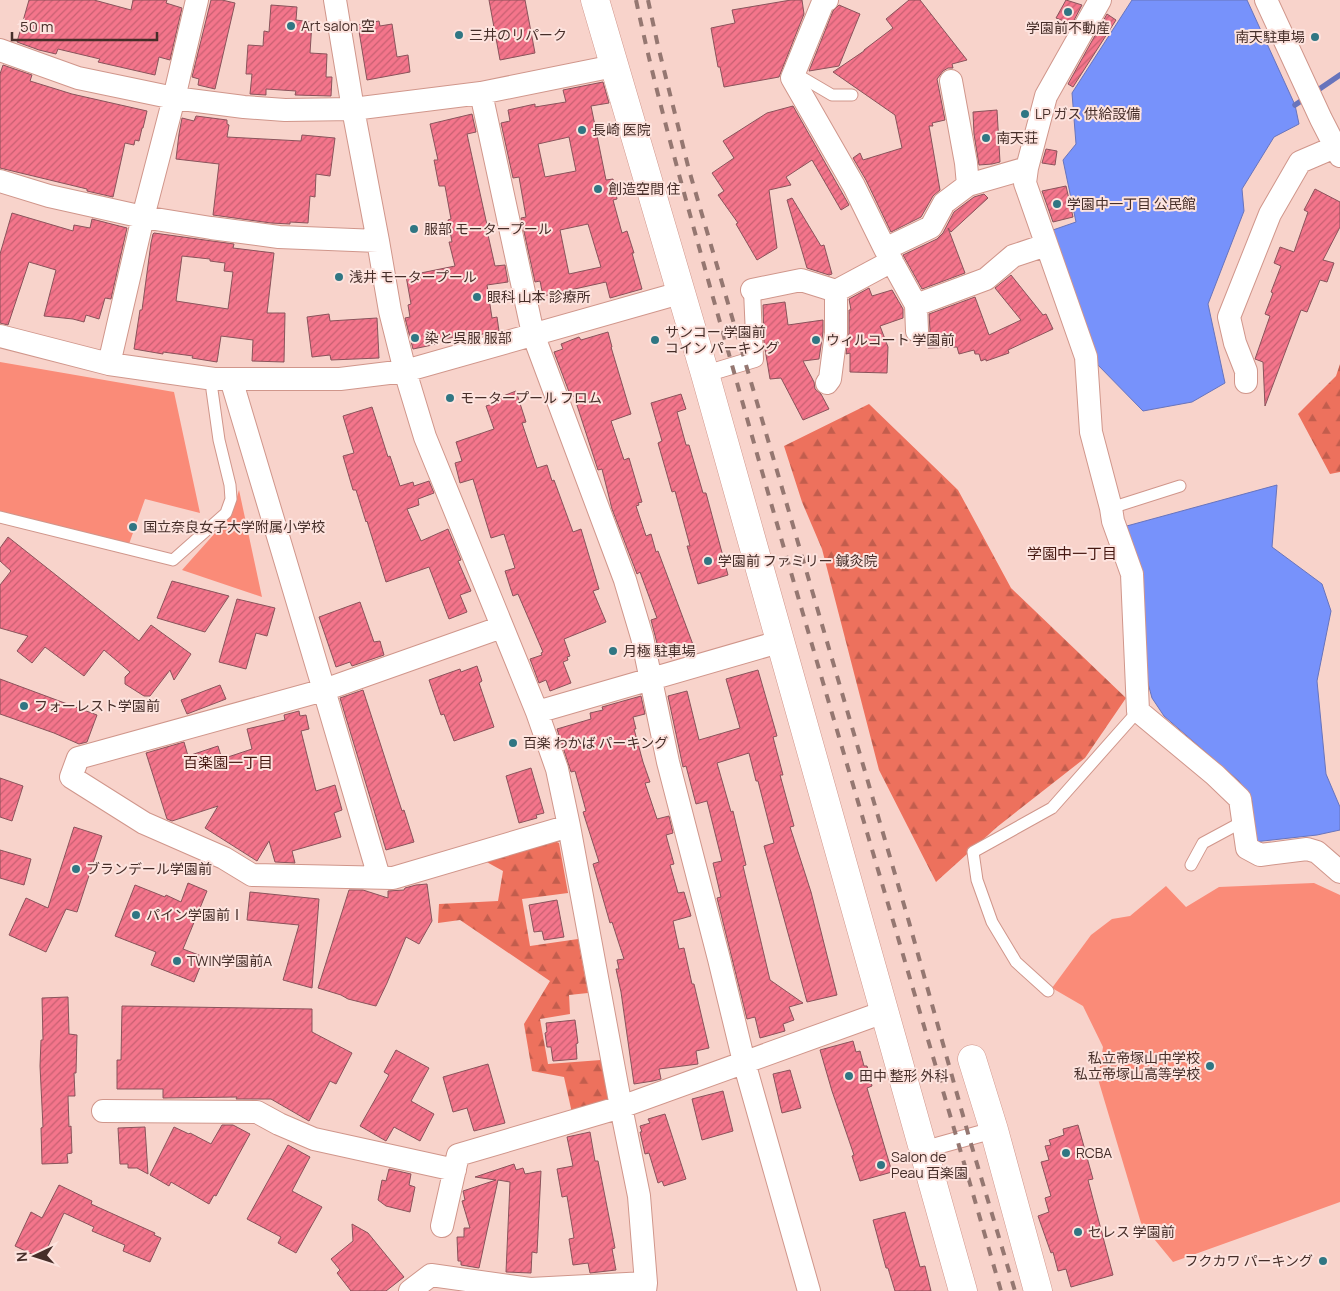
<svg xmlns="http://www.w3.org/2000/svg" width="1340" height="1291" viewBox="0 0 1340 1291" font-family="Manrope,'Noto Sans JP',sans-serif">
	<defs>
		<pattern id="forest-firs" width="22" height="20" patternUnits="userSpaceOnUse" patternTransform="scale(1.25)"><rect width="22" height="20" fill="#ed715d"/><path d="M5 1l3.5 6h-7zM16 11l3.5 6h-7z" fill="#c25d4d"/></pattern>
		<pattern id="building-hatch" width="6" height="6" patternUnits="userSpaceOnUse" patternTransform="scale(1.25)"><rect width="6" height="6" fill="#f4758b"/><path d="M-1 1l2-2M0 6l6-6M5 7l2-2" fill="none" stroke="#c76072"/></pattern>
	</defs>
	<rect width="100%" height="100%" fill="#f8d3cb"/>
	<path fill="url(#forest-firs)" d="M1340,364V472L1330,474L1298,414L1336,376Z
		M869,404L958,490L1011,588L1126,698L1085,758L997,827L936,882L879,770L822,549L802,502L784,446Z
		M549,838L559,843L568,893L522,899L530,946L578,939L588,993L569,995L570,1014L540,1019L548,1064L601,1060L610,1097L608,1103L572,1113L564,1077L532,1071L524,1024L550,981L460,920L438,923L439,904L498,901L503,871L483,860Z"/>
	<path fill="#fa8b78" d="M0,362L174,392L200,513L145,499L129,544L0,511Z
		M239,490L262,597L182,570L232,514Z
		M1314,883L1340,895V1202L1173,1262L1141,1223L1098,1079L1103,1047L1083,1006L1052,988L1091,935L1112,919L1130,916L1166,886L1186,907L1219,887Z"/>
	<path fill="#7792fb" stroke="#6874bc" d="M1132,0H1247L1295,105L1299,124L1274,137L1242,189L1244,211L1208,304L1225,383L1192,402L1143,411L1094,361L1050,231L1076,222L1063,160L1076,144L1072,93Z
		M1277,485L1272,547L1322,584L1331,611L1317,681L1326,774L1340,807V830L1317,835L1254,842L1252,801L1239,781L1164,716L1152,698L1146,676L1123,527Z"/>
	<g fill="none" stroke-linecap="round" stroke-linejoin="round">
		<path stroke="#6874bc" stroke-width="5.5" d="M1315,92L1340,75
			M1295,105L1307,97"/>
	</g>
	<path fill="url(#building-hatch)" stroke="#8a535b" fill-rule="evenodd" d="M29,0H94L131,10L133,0H167L166,3L182,8L170,60L159,57L155,75L98,62L100,59L58,49L56,54L39,50L17,42Z
		M211,0H222L235,3L215,89L198,85L199,79L192,77Z
		M489,0H525L535,53L500,60Z
		M791,0H802L804,14L779,77L724,87L720,67H718L711,28L735,23L732,10Z
		M909,0H920L967,60L952,64L953,68H948L943,71L937,79L945,120L932,123L933,126H929L940,190L933,196L921,217L891,232L866,180L853,158L860,153L863,160L902,148L895,115L833,72L864,51V50L893,28L886,19Z
		M1066,0L1082,5L1072,24L1056,18Z
		M271,5L297,7L296,20L312,22L310,53L327,54L326,77H332L331,96L295,95L296,91L266,89V95L250,94L252,74H246L248,45L263,46L264,31L269,32Z
		M839,5L860,14L839,66L809,71L833,11Z
		M1107,14L1116,20L1073,87L1068,84Z
		M379,21L380,26L392,24L397,57L408,55L410,72L367,80L358,25Z
		M3,65L32,75L30,81L72,94L147,111L143,128H142L139,141L135,140L134,145L125,143L113,197L87,191V189L0,168V74Z
		M603,82L609,103L591,106L606,180L613,179L617,199L613,200L622,233L627,231L634,253H632L642,289L610,298L606,282L543,296L540,281L535,282L521,218L526,217L519,177L513,178L501,123L510,121L508,110L535,104V107L566,102L563,90ZM569,137L576,171L545,177L538,144ZM588,224L601,267L569,274L560,230Z
		M793,106L849,205L841,210L812,160L786,177L791,185L769,190L777,248L757,260L736,224L738,223L718,195L724,191L712,173L734,158L723,141L767,113Z
		M997,110L1000,162L992,164L979,165L974,134L973,112Z
		M472,114L476,132L467,134L487,225L486,226L495,266L505,265L508,282L487,285L492,318L497,317L499,331L472,336L471,333L437,341V344L413,349L405,318L410,317L408,305L411,304L406,276L455,266L449,242H452L448,220L451,219L445,186H439L434,160H438L430,124Z
		M196,116L227,120V124L229,125L227,137L301,141L302,135L335,138L330,176L316,174L315,197L310,196L308,223L290,222V224L271,223L213,215L219,164L176,159L179,134L182,118L194,121Z
		M1046,149L1057,151L1055,165L1042,163Z
		M1066,186L1073,217L1053,222L1042,191Z
		M1315,189L1340,202V227L1323,260L1334,263L1327,282L1320,280L1307,312L1301,310L1265,406L1263,362L1255,359L1270,316L1265,314L1273,293L1271,292L1281,266L1274,263L1280,247L1294,252L1308,212L1304,210Z
		M984,194L988,198L951,232L948,228L965,273L922,289L903,255L937,239L943,233L954,212L974,197Z
		M792,198L821,246L824,245L832,274L829,275L807,268L787,200Z
		M12,213L73,231L74,225L90,228L92,219L127,228L111,299L105,298L99,319L86,315L84,322L73,319L44,316L56,270L29,262L8,325L0,323V254Z
		M154,233L234,244L233,248L274,253L267,313H285L284,362L252,361L253,340L221,336L217,362L192,358L193,356L163,352V354L134,349L140,310H142L151,243L153,234ZM182,256L210,259V261L225,263L224,271L233,272L228,309L176,301Z
		M1011,275L1043,315L1046,314L1053,329L1008,350L1009,353L986,361V359L981,361L979,354H975L974,350L959,354L957,347L928,348L930,330L929,314L975,297L989,335L1021,320L995,288Z
		M869,288L872,296L892,290L903,309V318L880,326L888,347L887,373L850,372V353L846,354L849,333V310H851L849,299Z
		M785,302L788,325L823,320V332L819,359L803,361L814,382L815,389L821,394L829,409L803,420L781,378L770,379L764,343L763,305Z
		M329,314L330,321L377,318L379,358L331,360L330,355L312,357L307,317Z
		M608,332L612,347H611L631,414L611,421L624,460L629,458L642,502L638,503L639,505L636,506L646,536L651,534L656,552L658,551L695,650L671,658L668,648L659,651L651,620L657,618L640,572L637,574L612,509L602,469L598,470L574,396L571,397L554,352L563,349L561,344L579,337L581,340Z
		M516,391L526,422L522,423L537,468L547,465L552,481L554,480L573,532L581,529L599,589L593,591L606,622L564,639L570,656L567,657L568,660L563,662L571,683L550,691L546,680L539,683L530,659L542,655L541,653L543,652L518,594L513,596L505,571L515,568L504,534L491,538L473,479L460,483L455,463L462,461L456,442L494,429L486,406L499,402L498,398Z
		M681,394L686,409L677,412L686,445H689L703,493H706L728,575L698,584L687,546H690L675,491L672,492L658,443L662,441L651,403Z
		M372,407L388,457L390,456L400,486L413,482L414,486L429,481L434,493L418,499L419,505L407,509L421,541L448,529L461,560L458,561L471,591L460,595L467,612L449,619L429,567L386,582L367,521L366,522L356,490H353L343,456L354,453L343,416Z
		M8,537L139,641L151,625L191,654L174,680L170,670L150,696H144L125,684V677L130,672L104,650L84,676L45,647L32,663L17,651L28,636L0,628V585L11,571L0,561V548Z
		M172,581L229,596L205,632L157,618Z
		M237,599L275,608L267,636L256,633L246,669L219,662Z
		M360,602L374,642L380,641L384,655L352,666L350,662L336,667L319,617Z
		M477,666L482,681L479,683L494,727L454,741L444,714L441,715L429,680L460,669L461,672Z
		M758,670L777,736L773,737L783,775H780L794,826L790,827L811,892L837,995L807,1002L764,846L774,843L758,781H756L749,753L717,763L731,812L733,811L746,865L743,866L770,980L803,1003L789,1007L794,1020L783,1024L785,1031L760,1038L755,1017L747,1019L717,898L721,897L713,863L722,861L707,801L696,804L686,766L683,767L668,696L687,691L699,740L740,728L726,679Z
		M0,679L97,715L87,742L79,744L54,733L0,714Z
		M220,685L226,699L187,714L181,700Z
		M363,690L402,811L404,810L414,842L386,850L340,698Z
		M641,696L645,714L633,717L636,729H634L643,762L650,782L645,783L657,819L669,816L673,833L666,835L674,864L670,865L678,893L684,892L691,916L673,921L679,949L684,948L692,984H694L709,1048L696,1051L698,1064L659,1069L661,1079L653,1081L634,1084L621,992L616,969H619L617,960L624,959L612,922L610,923L593,864L599,862L583,812L586,811L575,771L571,772L557,729L591,719L590,713L603,710L602,707Z
		M299,711L300,716L306,715L309,729L301,731L316,791L335,785L342,810L334,813L341,837L292,851L295,863L275,862L269,841L257,861L205,828L218,806L172,821L167,819L146,753L184,742L188,756L218,746L222,759L252,749L247,729L285,720L284,715Z
		M531,768L544,813L536,815L537,818L519,823L506,776Z
		M0,778L23,786L12,821L0,817Z
		M74,827L102,836L77,912L66,909L46,952L9,935L26,898L48,908Z
		M0,850L31,859L24,885L0,878Z
		M188,883L207,891L183,949L204,957L194,982L151,965L156,952L115,936L135,885L165,897L166,895L181,902Z
		M427,884L432,921L419,944L406,937L387,983L376,1006L348,999L341,995L318,988L349,890H363L388,898V891L404,890L405,888L416,885Z
		M250,892L319,899L312,988L283,980L299,925L247,920Z
		M557,900L564,937L544,940L542,931L534,932L529,905Z
		M68,997L69,1034L77,1035L76,1073H74L75,1096H68L69,1127L71,1126L72,1153L67,1154L68,1163L42,1164L41,1128L43,1127L40,1066L41,1040H43L42,998Z
		M122,1006L312,1009V1032L352,1053L336,1084L330,1081L309,1121L271,1099H236L237,1097L163,1098V1089H117V1060H121Z
		M575,1020L578,1043L576,1044L577,1059L553,1061L551,1047H547L545,1033L547,1032L546,1023Z
		M853,1041L856,1052L860,1051L864,1066H867L872,1086L867,1088L892,1172L860,1181L852,1156L854,1155L832,1091L820,1050Z
		M396,1050L429,1068L411,1101L434,1114L420,1141L394,1127L386,1141L360,1126L389,1075L384,1072Z
		M488,1064L505,1123L474,1131L467,1108L453,1112L443,1077Z
		M790,1070L801,1108L782,1113L773,1074Z
		M723,1091L733,1131L702,1140L692,1099Z
		M665,1114L686,1179L664,1186L662,1181L658,1183L649,1153L645,1154L640,1132H642L640,1126L650,1123L648,1119Z
		M222,1125H233L250,1134L216,1196L214,1195L209,1204L171,1182L169,1186L150,1175L174,1127L189,1134L190,1133L211,1144Z
		M1078,1125L1093,1179L1088,1180L1113,1275L1071,1287L1066,1269L1058,1271L1053,1252L1051,1253L1038,1216L1049,1212L1045,1198L1051,1196L1041,1162L1049,1160L1045,1146L1051,1145L1049,1140L1064,1135L1063,1129Z
		M145,1127L148,1174L137,1168H128V1164H120L118,1128Z
		M590,1132L595,1161H598L610,1222L615,1248L612,1249L616,1270L590,1273L588,1263L573,1265L569,1239L574,1238L567,1196L562,1197L557,1169L573,1166L567,1137Z
		M288,1145L310,1157L292,1191L322,1207L296,1253L278,1243L281,1237L247,1219Z
		M514,1164L516,1170L523,1168L525,1174L541,1171L537,1253L532,1252L531,1273L506,1272L510,1182L498,1180L479,1268L461,1265V1261H458L457,1237H464V1228H470L462,1201L465,1200L463,1191L496,1180L475,1177Z
		M389,1169L411,1174L409,1185L415,1187L410,1212L386,1206L378,1200L382,1180L386,1181Z
		M59,1185L92,1201L91,1204L155,1233L154,1235L161,1238L150,1262L123,1251L125,1245L92,1231L94,1227L64,1213L42,1259L15,1246L31,1212L42,1218Z
		M905,1212L920,1267L925,1266L931,1291H895L888,1268H886L873,1220Z
		M352,1224L368,1233L404,1277L386,1291H351L337,1273L340,1270L331,1259L353,1241Z"/>
	<g fill="none" stroke-linecap="round" stroke-linejoin="round">
		<defs>
			<path id="service" d="M792,78H803L832,95H852
				M1111,508L1180,486
				M0,517L173,560L226,513L231,499L230,485L219,440L212,390L214,379
				M1191,865L1203,843L1242,822
				M1048,991L1016,962L992,922L977,880L973,852L1052,808L1138,711"/>
			<path id="pedestrian" d="M705,374L755,359L752,290
				M922,1150L994,1130"/>
			<path id="minor" d="M335,0L353,109L378,241L390,311L405,371L425,437L537,712L557,769L569,826L621,1107L639,1196L646,1283L645,1291
				M827,0L823,2L792,78L854,186L885,249L931,227L944,203L968,185L1027,168
				M1100,0L1046,96L1027,168L1025,183L1086,357L1091,432L1111,508L1113,521L1132,574L1138,711L1215,775L1240,799L1247,848L1260,855L1307,849L1317,852L1340,872
				M1266,0L1321,119L1340,156
				M0,50L78,78L174,98L244,107L285,110L353,109L481,93L614,66
				M951,81L966,163L968,185
				M481,93L533,334L625,580L642,637L668,762L719,959L744,1062L809,1291
				M0,181L49,196L143,217L211,228L279,237L378,241
				M885,249L916,305L917,331
				M752,290L801,280L836,291L892,261
				M916,305L986,279L1013,256L1046,245
				M0,336L109,364L214,379H340L405,371L680,293
				M109,364L143,217L174,98L197,0
				M231,379L324,690L379,877
				M1246,382V371L1235,343L1229,317L1270,214L1300,162L1335,147
				M827,383L830,379L836,333V291
				M502,627L324,690L78,758L71,777L144,823L224,858L252,875L393,878L569,826
				M537,712L779,642
				M103,1111L257,1112L279,1124L314,1139L455,1170
				M442,1226L458,1155L621,1107L884,1012
				M410,1291L431,1275L530,1289L646,1283"/>
			<path id="tertiary" d="M595,0L705,374L963,1291
				M972,1059L994,1130L1038,1291"/>
		</defs>
		<use href="#service" stroke="#d0968b" stroke-width="13"/>
		<use href="#pedestrian" stroke="#d0968b" stroke-width="18"/>
		<use href="#minor" stroke="#d0968b" stroke-width="24"/>
		<use href="#tertiary" stroke="#d0968b" stroke-width="29"/>
		<use href="#service" stroke="#fff" stroke-width="11"/>
		<use href="#pedestrian" stroke="#fff" stroke-width="16"/>
		<use href="#minor" stroke="#fff" stroke-width="22"/>
		<use href="#tertiary" stroke="#fff" stroke-width="28"/>
		<path stroke="#957771" stroke-width="4" stroke-dasharray="9 9" stroke-linecap="butt" d="M636,0C657,99 685,196 712,294C729,354 746,415 763,475C841,748 923,1019 1001,1291
			M648,0L658,46L689,170L909,922L969,1137L1015,1291"/>
	</g>
	<g fill="#307683" stroke="#fde3de" stroke-width="2">
		<circle cx="1068" cy="12" r="5"/>
		<circle cx="291" cy="26" r="5"/>
		<circle cx="459" cy="35" r="5"/>
		<circle cx="1315" cy="37" r="5"/>
		<circle cx="1025" cy="114" r="5"/>
		<circle cx="582" cy="130" r="5"/>
		<circle cx="986" cy="138" r="5"/>
		<circle cx="598" cy="189" r="5"/>
		<circle cx="1057" cy="204" r="5"/>
		<circle cx="414" cy="229" r="5"/>
		<circle cx="339" cy="277" r="5"/>
		<circle cx="477" cy="297" r="5"/>
		<circle cx="415" cy="338" r="5"/>
		<circle cx="655" cy="340" r="5"/>
		<circle cx="816" cy="340" r="5"/>
		<circle cx="450" cy="398" r="5"/>
		<circle cx="133" cy="527" r="5"/>
		<circle cx="708" cy="561" r="5"/>
		<circle cx="613" cy="651" r="5"/>
		<circle cx="24" cy="706" r="5"/>
		<circle cx="513" cy="743" r="5"/>
		<circle cx="76" cy="869" r="5"/>
		<circle cx="136" cy="915" r="5"/>
		<circle cx="177" cy="961" r="5"/>
		<circle cx="1210" cy="1066" r="5"/>
		<circle cx="849" cy="1076" r="5"/>
		<circle cx="1066" cy="1153" r="5"/>
		<circle cx="881" cy="1165" r="5"/>
		<circle cx="1078" cy="1232" r="5"/>
		<circle cx="1323" cy="1261" r="5"/>
	</g>
	<g text-anchor="middle" stroke-width="4" stroke-linejoin="round" paint-order="stroke">
		<g font-size="14" fill="#462e29" stroke="#fde3de" text-anchor="start">
			<text x="301" y="31">Art salon 空</text>
			<text x="1068" y="33" text-anchor="middle">学園前不動産</text>
			<text x="469" y="40">三井のリパーク</text>
			<text x="1305" y="42" text-anchor="end">南天駐車場</text>
			<text x="1035" y="119">LP ガス 供給設備</text>
			<text x="592" y="135">長崎 医院</text>
			<text x="996" y="143">南天荘</text>
			<text x="608" y="194">創造空間 住</text>
			<text x="1067" y="209">学園中一丁目 公民館</text>
			<text x="424" y="234">服部 モータープール</text>
			<text x="349" y="282">浅井 モータープール</text>
			<text x="487" y="302">眼科 山本 診療所</text>
			<text x="665" y="337">サンコー 学園前<tspan x="665" dy="16">コイン パーキング</tspan></text>
			<text x="425" y="343">染と呉服 服部</text>
			<text x="826" y="345">ウィルコート 学園前</text>
			<text x="460" y="403">モータープール フロム</text>
			<text x="143" y="532">国立奈良女子大学附属小学校</text>
			<text x="718" y="566">学園前 ファミリー 鍼灸院</text>
			<text x="623" y="656">月極 駐車場</text>
			<text x="34" y="711">フォーレスト学園前</text>
			<text x="523" y="748">百楽 わかば パーキング</text>
			<text x="86" y="874">ブランデール学園前</text>
			<text x="146" y="920">パイン学園前Ⅰ</text>
			<text x="187" y="966">TWIN学園前A</text>
			<text x="1200" y="1063" text-anchor="end">私立帝塚山中学校<tspan x="1200" dy="16">私立帝塚山高等学校</tspan></text>
			<text x="859" y="1081">田中 整形 外科</text>
			<text x="1076" y="1158">RCBA</text>
			<text x="891" y="1162">Salon de<tspan x="891" dy="16">Peau 百楽園</tspan></text>
			<text x="1088" y="1237">セレス 学園前</text>
			<text x="1313" y="1266" text-anchor="end">フクカワ パーキング</text>
		</g>
		<g font-size="15" fill="#461811" stroke="#fde3de">
			<text x="1072" y="559">学園中一丁目</text>
			<text x="228" y="768">百楽園一丁目</text>
		</g>
	</g>
	<g transform="translate(35 1256) rotate(266)" stroke="#fde3de" stroke-width="4" paint-order="stroke">
	<path d="M0-4L9 19L0 12L-9 19Z" fill="#462e29"/>
	<text y="-8" font-size="14" font-weight="bold" text-anchor="middle" fill="#462e29">N</text>
	</g>
	<path d="M12 32v8h145v-8" fill="none" stroke="#462e29" stroke-width="2.5"/>
	<text x="20" y="32" font-size="15" fill="#462e29" stroke="#fde3de" stroke-width="4" paint-order="stroke">50 m</text>
</svg>
